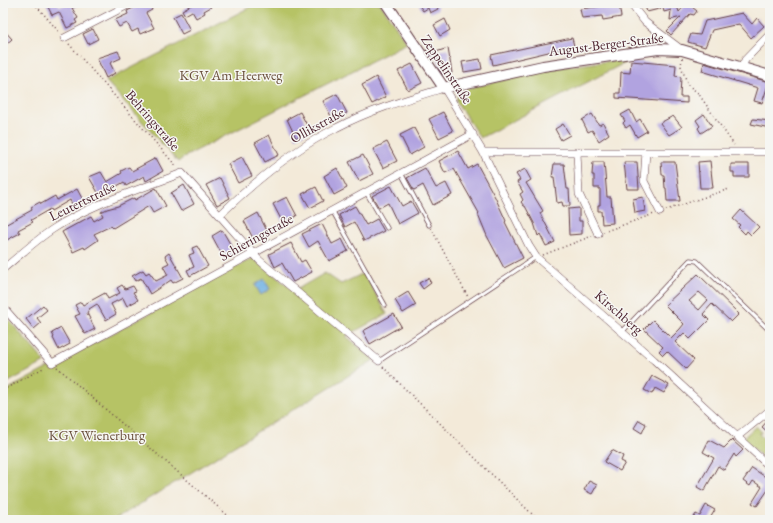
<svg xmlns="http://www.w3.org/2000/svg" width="773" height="523" viewBox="0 0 773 523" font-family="'EB Garamond',serif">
	<rect width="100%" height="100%" fill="#f6f6f2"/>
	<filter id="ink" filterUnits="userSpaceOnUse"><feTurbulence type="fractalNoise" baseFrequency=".025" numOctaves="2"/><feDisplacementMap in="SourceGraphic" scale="8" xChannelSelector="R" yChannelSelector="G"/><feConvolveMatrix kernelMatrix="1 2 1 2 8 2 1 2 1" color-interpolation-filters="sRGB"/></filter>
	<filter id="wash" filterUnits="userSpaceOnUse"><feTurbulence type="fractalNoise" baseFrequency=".012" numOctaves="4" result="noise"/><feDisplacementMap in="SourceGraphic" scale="16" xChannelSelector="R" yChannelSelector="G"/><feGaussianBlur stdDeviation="0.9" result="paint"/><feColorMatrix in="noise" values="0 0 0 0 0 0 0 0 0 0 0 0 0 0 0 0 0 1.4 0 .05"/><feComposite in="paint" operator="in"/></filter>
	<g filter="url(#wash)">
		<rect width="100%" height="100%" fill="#f3ead9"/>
		<path fill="#b6c365" stroke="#807148" d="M258,3H380L407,43L184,157L178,162L106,81Z
			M634,58L480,138L456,101L460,90L561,67Z
			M253,258L294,291L325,273L341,284L364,273L387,314L346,336L374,360L114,520H3V392Z
			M3,313L45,362L3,385Z
			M756,426L762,432L759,434L770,444V463L742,439Z"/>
		<path fill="#6eb0e3" stroke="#5c6887" d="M264,279L270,289L261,295L255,285Z"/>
		<g id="blocks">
			<path fill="#b1a3e0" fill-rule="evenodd" d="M46,3H58L60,7L68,3H83L72,8L78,18L75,20L77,23L67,28L59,12L52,15Z
				M144,3H159L151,7L152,10L146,13L154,28L140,34L138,29L132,32L127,23L119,27L115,20L128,14L127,11Z
				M195,3H209L211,7L204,11L205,13L196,18L192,11L185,15L182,10Z
				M425,3H439L436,4L438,9L430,13L428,8L423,11L419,5Z
				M647,3H676L679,12L687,3L697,11L694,15L690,14L671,35L667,31L681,17L670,20L671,10L664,12L663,8L647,12L645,6L647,5Z
				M619,4L621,17L603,20L602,16L582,18L580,9Z
				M181,13L190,30L182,34L173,17Z
				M742,13L752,24L757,18L764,26L751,38L739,24L712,30L705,47L688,42L691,34L700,35L705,21Z
				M445,19L450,30L440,36L434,25Z
				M3,29L12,39L3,47Z
				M93,29L98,39L88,44L83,34Z
				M572,38L574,46L493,65L491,55Z
				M433,46L436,52L430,55L426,50Z
				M448,48L452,73L442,74L439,69L440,67L436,52Z
				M118,51L121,58L110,63L115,73L106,78L97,58Z
				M480,59L482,69L464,72L462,62Z
				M631,61L676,65L675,76L681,77L680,97H687V103L616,98V93H620L621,72L630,73Z
				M704,63L769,82L762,103L754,101L758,88L702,71Z
				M412,64L422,83L408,90L398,71Z
				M376,77L386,97L372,104L362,85Z
				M337,94L347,113L333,120L323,101Z
				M630,110L636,122L640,119L647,131L637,137L630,125L626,128L623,123L625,121L621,115Z
				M300,112L310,131L296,138L287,119Z
				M443,112L453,131L439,138L429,119Z
				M592,114L599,125L603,123L609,134L599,141L592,130L588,132L582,120Z
				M704,114L712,126L701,133L698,128L700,126L696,120Z
				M673,116L682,127L669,135L660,123Z
				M753,119L770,121V128L751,124Z
				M563,124L570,135L561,140L555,129Z
				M414,128L424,147L410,155L400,135Z
				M269,135L279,155L265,162L255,143Z
				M387,142L397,161L383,168L373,149Z
				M458,151L468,169L477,164L495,197L506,221L505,222L523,258L504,268L487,236L478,214L479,213L454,169L445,173L439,161Z
				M363,155L373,174L359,181L349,162Z
				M242,157L252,176L238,183L228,164Z
				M156,158L163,171L146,181L144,176L126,186L124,182L100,196L89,177L101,172L107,182L122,173L121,171L129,167L132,171Z
				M710,161L713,188H700L698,162Z
				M593,162H604L607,197H611L613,223L602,224L601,211H598V205H600V188H594V175H592Z
				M624,162H637L639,189H627Z
				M661,162H675L680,201H667L666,188H665L664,175H662Z
				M554,164H564L567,189H569L570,206H563L562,202L557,203L554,177H552Z
				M731,164H749V177H734V172H731Z
				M337,168L347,188L334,195L324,176Z
				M425,168L436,188L446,183L452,195L433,205L423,185L414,190L407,178Z
				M525,169L531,180L526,183L543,211L540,213L555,242L546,246L540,234L538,236L534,223L525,206H524L521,202L523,200L520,194L523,192L517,182L520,180L516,174Z
				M220,178L230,198L217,205L206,185Z
				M184,185L194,204L181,211L171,193Z
				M391,186L402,206L411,201L418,213L398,224L388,203L379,208L372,196Z
				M316,187L323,201L310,208L302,194Z
				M156,188L166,206L153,213L149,206L113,228L111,226L94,234L98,240L85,249L84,247L73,252L62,232L91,216L94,221L103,216L101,212L107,209L118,206L134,198L135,200Z
				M77,189L84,202L74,208L70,200L51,211L50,209L31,220L33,222L18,230L20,233L3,242V226L32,210L31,207L40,202L41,204L55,196L57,200Z
				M287,197L297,216L283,223L273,204Z
				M643,197L645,211L635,213L633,199Z
				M355,206L366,225L377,219L384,231L364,241L354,222L345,227L339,215Z
				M579,208V221H582V234L569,235L568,209Z
				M741,210L759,227L751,235L747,231L745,234L738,227L740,225L733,219Z
				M258,213L268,233L254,240L244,221Z
				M322,224L332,244L342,239L348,251L329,261L318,241L309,247L302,234Z
				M222,230L236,254L225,260L212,236Z
				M291,243L301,262L305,260L312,272L293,282L282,263L275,267L269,254Z
				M197,246L208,266L190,276L187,270L194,267L189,255L194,253L192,248Z
				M169,253L183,278L173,283L171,280L150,294L141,278L135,281L132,276L143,270L146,274L149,272L156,281L168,275L163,266L169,263L165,256Z
				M698,274L739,314L731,322L712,304L703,314L709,320L690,339L684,333L675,342L694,360L686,369L667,351L663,355L659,351L663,347L644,329L653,320L671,338L680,329L684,324L665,305ZM699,292L708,300L699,310L689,301Z
				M428,278L431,283L423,289L419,283Z
				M122,285L125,289L133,286L136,291L133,292L138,300L127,306L123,298L111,304L116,314L106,320L97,304L89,309L87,313L95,329L85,334L75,316L80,314L75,305L81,302L83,305L105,293L108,299L120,293L117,288Z
				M408,292L416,305L403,313L395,300Z
				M43,305L47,310L37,318L41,323L34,329L26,319Z
				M394,314L401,326L370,344L363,331Z
				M61,328L70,344L59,350L53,338L54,337L52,333Z
				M652,376L669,385L664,393L655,388L652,394L644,390Z
				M770,418V434L762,427Z
				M639,420L646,424L642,433L634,428Z
				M709,440L724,448L732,440L743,450L736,457L734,454L724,470L718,466L704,491L697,487L714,458L703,452Z
				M612,450L623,456L621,461L625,463L620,471L604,462Z
				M752,468L770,480V487L757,506L752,503L762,487L753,481L750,486L743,481Z
				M589,481L597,485L592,494L584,490Z
				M706,505L715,510L709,520H692L696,514L700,516Z"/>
		</g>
	</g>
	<g filter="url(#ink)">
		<use href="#blocks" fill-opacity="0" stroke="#633d45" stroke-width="1"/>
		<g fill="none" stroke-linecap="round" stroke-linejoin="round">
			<defs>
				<path id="lane" d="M401,173L429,225
					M366,192L387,228
					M332,210L385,305
					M622,332L690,260L697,261L770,331
					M379,361L536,257"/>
				<path id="street" d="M630,3L645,22L682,50
					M64,38L132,3
					M742,68L745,60L770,34
					M483,152H770
					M646,152L644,181L660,212
					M577,153L579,194L598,234
					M220,215C255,181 292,150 336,128C370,110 408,99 444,88L483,152L529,246L536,257L654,360L770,467
					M3,269C19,256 36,240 53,229C92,203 139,190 182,173L259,260L379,361
					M3,307L52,363L473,134
					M737,437L770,410"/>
				<path id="secondary" d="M386,3L444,88L543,66L658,49L682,50L770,76"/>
			</defs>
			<use href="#lane" stroke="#633d45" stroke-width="5"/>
			<use href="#street" stroke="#633d45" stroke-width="8"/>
			<use href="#secondary" stroke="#633d45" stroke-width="12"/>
			<path stroke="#633d45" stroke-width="1.5" stroke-dasharray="1 3" stroke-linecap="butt" d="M34,3L60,33
				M69,44L177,167
				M682,58L681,66L688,85L698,93L734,145
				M666,210L729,189
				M431,228L468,297
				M603,232L654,214
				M543,255L592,236
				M57,367L233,520
				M383,367L538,520
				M3,390L45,367"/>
			<use href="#lane" stroke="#fff" stroke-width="3.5"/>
			<use href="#street" stroke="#fff" stroke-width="7"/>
			<use href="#secondary" stroke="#fff" stroke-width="10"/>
		</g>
	</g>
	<g text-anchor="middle" stroke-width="3" stroke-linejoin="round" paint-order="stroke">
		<g font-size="14" fill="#4a1f2b" stroke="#f6f6f2">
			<text transform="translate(606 44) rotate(-7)" y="5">August-Berger-Straße</text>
			<text transform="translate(447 69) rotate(56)" y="5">Zeppelinstraße</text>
			<text transform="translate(153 120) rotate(49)" y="5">Behringstraße</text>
			<text transform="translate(317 125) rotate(-29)" y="5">Ollikstraße</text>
			<text transform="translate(82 201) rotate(-26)" y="5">Leutertstraße</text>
			<text transform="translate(256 237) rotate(-29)" y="5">Schieringstraße</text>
			<text transform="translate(619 312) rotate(41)" y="5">Kirschberg</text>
		</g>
		<g font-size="14" fill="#6a503c" stroke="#f6f6f2">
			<text x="231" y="80">KGV Am Heerweg</text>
			<text x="97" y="440">KGV Wienerburg</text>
		</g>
	</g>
	<rect width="773" height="523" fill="none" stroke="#f6f6f2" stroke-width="16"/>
</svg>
